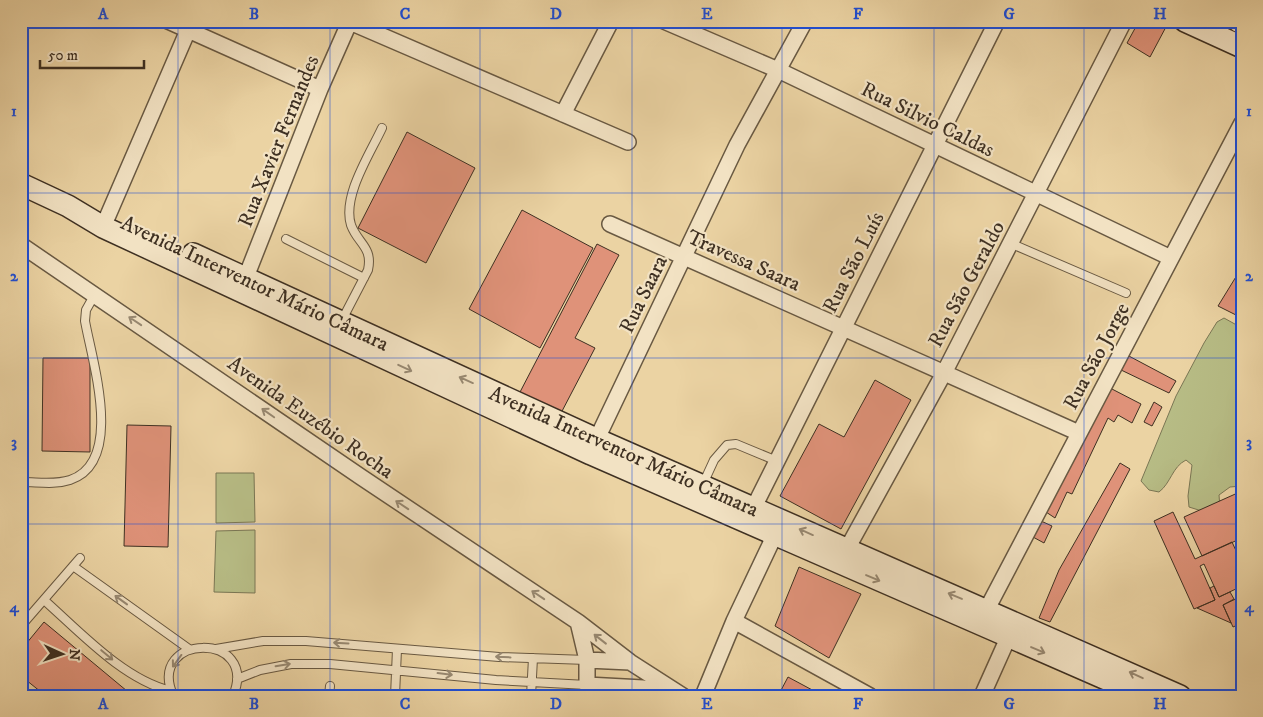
<svg xmlns="http://www.w3.org/2000/svg" width="1263" height="717" viewBox="0 0 1263 717" font-family="'IM FELL DW Pica',serif">
	<rect width="100%" height="100%" fill="#ebd3a3"/>
	<filter id="stains"><feTurbulence type="fractalNoise" baseFrequency=".004" numOctaves="4"/><feColorMatrix values="0 0 0 0 .2 0 0 0 0 .09 0 0 0 0 .02 0 0 0 .5 -.17"/></filter>
	<radialGradient id="worn" r=".72"><stop offset=".6" stop-color="#630" stop-opacity="0"/><stop offset="1" stop-color="#630" stop-opacity=".3"/></radialGradient>
	<path fill="#b7bc85" stroke="#7a7654" d="M1224,318L1242,328C1242,335 1243,344 1242,352C1239,367 1232,380 1242,394V486L1230,487L1219,495L1220,508L1205,512L1189,507L1188,496L1192,465L1186,460C1172,467 1171,483 1159,492L1149,490L1141,481L1176,396L1204,343L1217,322Z
		M216,473H254L255,522L216,523Z
		M255,530V593L214,592L216,531Z"/>
	<path fill="#df9279" stroke="#3e3022" d="M1139,21H1159L1167,25L1150,57L1127,43Z
		M407,132L475,168L426,263L358,228Z
		M522,210L593,248L540,348L469,309Z
		M597,244L619,255L575,338L595,348L560,415L519,394Z
		M1242,267V318L1218,306Z
		M1127,355L1176,381L1169,393L1119,369Z
		M43,358H90V452L42,451Z
		M875,380L911,400L841,529L780,496L819,424L844,437Z
		M1110,388L1141,404L1132,423L1118,415L1114,422L1108,418L1072,494L1067,492L1055,518L1046,512Z
		M1154,402L1162,407L1152,426L1144,422Z
		M127,425L171,426L168,547L124,546Z
		M1120,463L1130,469L1050,622L1039,618L1059,570Z
		M1242,491V538L1202,556L1184,517Z
		M1173,512L1195,559L1232,542L1238,555L1242,553V592L1240,587L1219,597L1204,564L1200,566L1215,600L1194,609L1154,521Z
		M1041,521L1052,526L1044,543L1033,537Z
		M799,567L861,594L829,658L775,626Z
		M1214,586L1219,597L1230,592L1234,599L1223,605L1231,623L1197,608L1215,600L1210,588Z
		M1242,596V623L1233,627L1223,605Z
		M44,622L133,696H46L21,676V650Z
		M788,677L816,692L814,696H778Z"/>
	<g fill="none" stroke-linecap="round" stroke-linejoin="round">
		<defs>
			<path id="service" d="M21,26L23,21
				M286,239L364,278
				M1012,244L1126,293
				M342,320L368,270C373,247 358,244 351,225C342,196 370,154 382,128
				M23,482C38,482 55,485 70,480C125,462 92,361 85,321L86,310L95,294
				M703,484L714,460L727,445L736,444L777,461
				M73,566L189,649
				M44,600C80,632 124,680 171,691
				M21,626L80,558
				M216,649L263,641H306L499,657L587,660
				M237,679L260,670L291,664H330L496,680L587,685
				M173,695C146,633 260,631 233,696
				M329,696L330,686
				M395,696L397,649
				M531,696L533,658"/>
			<path id="minor" d="M168,21L320,89
				M664,21L778,70L1171,258
				M350,22L628,142
				M563,114L611,21
				M610,224L1079,433
				M103,227L192,21
				M21,245L361,477L578,622L630,662L683,696
				M246,277L320,89L350,21
				M593,447L737,145L805,21
				M749,517L997,21
				M842,558L944,373L1124,21
				M987,609L1242,123
				M734,621L870,696
				M578,622L587,660V685L643,688L664,696
				M587,660L630,662
				M703,696L734,621L779,526
				M982,696L1012,629"/>
			<path id="secondary" d="M1185,21L1242,47
				M1238,21L1242,23
				M21,184L68,206L103,227L591,454L1145,696
				M193,254L596,439L1180,696"/>
		</defs>
		<use href="#service" stroke="#695942" stroke-width="10"/>
		<use href="#minor" stroke="#695942" stroke-width="18"/>
		<use href="#secondary" stroke="#3e3022" stroke-width="24"/>
		<use href="#service" stroke="#f2e2c3" stroke-width="8"/>
		<use href="#minor" stroke="#f2e2c3" stroke-width="15"/>
		<use href="#secondary" stroke="#f2e2c3" stroke-width="21"/>
	</g>
	<defs><path id="oneway-shaft" d="M-6 0H5M1.5-3L5.5 0L1.5 3" fill="none" stroke-width="1.6" stroke-linecap="round" stroke-linejoin="round" transform="scale(1.25)"/></defs>
	<g stroke="#988972">
		<use href="#oneway-shaft" transform="translate(135 321) rotate(-146)"/>
		<use href="#oneway-shaft" transform="translate(405 368) rotate(25)"/>
		<use href="#oneway-shaft" transform="translate(466 380) rotate(-156)"/>
		<use href="#oneway-shaft" transform="translate(268 413) rotate(-145)"/>
		<use href="#oneway-shaft" transform="translate(402 505) rotate(-146)"/>
		<use href="#oneway-shaft" transform="translate(806 532) rotate(-156)"/>
		<use href="#oneway-shaft" transform="translate(873 578) rotate(23)"/>
		<use href="#oneway-shaft" transform="translate(538 595) rotate(-146)"/>
		<use href="#oneway-shaft" transform="translate(955 596) rotate(-157)"/>
		<use href="#oneway-shaft" transform="translate(121 600) rotate(-144)"/>
		<use href="#oneway-shaft" transform="translate(600 639) rotate(-142)"/>
		<use href="#oneway-shaft" transform="translate(341 643) rotate(-177)"/>
		<use href="#oneway-shaft" transform="translate(1038 650) rotate(23)"/>
		<use href="#oneway-shaft" transform="translate(107 655) rotate(40)"/>
		<use href="#oneway-shaft" transform="translate(503 657) rotate(-177)"/>
		<use href="#oneway-shaft" transform="translate(177 661) rotate(126)"/>
		<use href="#oneway-shaft" transform="translate(283 665) rotate(-9)"/>
		<use href="#oneway-shaft" transform="translate(445 674) rotate(7)"/>
		<use href="#oneway-shaft" transform="translate(1136 675) rotate(-155)"/>
	</g>
	<path fill="none" stroke="#1d4ed8" stroke-width="1" stroke-opacity="0.55" d="M178,21V696M330,21V696M480,21V696M632,21V696M782,21V696M934,21V696M1084,21V696M21,193H1242M21,358H1242M21,524H1242"/>
	<g text-anchor="middle" stroke-width="4.5" stroke-linejoin="round" paint-order="stroke">
		<g font-size="21" fill="#3e3022" stroke="#f2e2c3">
			<text transform="translate(928 119) rotate(26)" y="7">Rua Silvio Caldas</text>
			<text transform="translate(278 141) rotate(-68)" y="7">Rua Xavier Fernandes</text>
			<text transform="translate(744 260) rotate(24)" y="7">Travessa Saara</text>
			<text transform="translate(853 262) rotate(-63)" y="7">Rua São Luís</text>
			<text transform="translate(255 283) rotate(25)" y="7">Avenida Interventor Mário Câmara</text>
			<text transform="translate(966 284) rotate(-62)" y="7">Rua São Geraldo</text>
			<text transform="translate(643 294) rotate(-64)" y="7">Rua Saara</text>
			<text transform="translate(1096 356) rotate(-62)" y="7">Rua São Jorge</text>
			<text transform="translate(311 417) rotate(35)" y="7">Avenida Euzébio Rocha</text>
			<text transform="translate(624 451) rotate(24)" y="7">Avenida Interventor Mário Câmara</text>
		</g>
	</g>
	<rect width="1263" height="717" fill="none" stroke="#ebd3a3" stroke-width="55"/>
	<g transform="translate(62 654) rotate(93)" stroke="#f2e2c3" stroke-width="4" paint-order="stroke">
	<path d="M0-4L9 19L0 12L-9 19Z" fill="#3e3022"/>
	<text y="-8" font-size="14" font-weight="bold" text-anchor="middle" fill="#3e3022">N</text>
	</g>
	<path d="M40 60v8h104v-8" fill="none" stroke="#3e3022" stroke-width="2.5"/>
	<text x="48" y="60" font-size="15" fill="#3e3022" stroke="#f2e2c3" stroke-width="4" paint-order="stroke">50 m</text>
	<rect x="28" y="28" width="1208" height="662" fill="none" stroke="#1d4ed8" stroke-width="2"/>
	<g font-size="16" text-anchor="middle" font-weight="bold" fill="#1d4ed8">
		<text x="103" y="19">A</text>
		<text x="254" y="19">B</text>
		<text x="405" y="19">C</text>
		<text x="556" y="19">D</text>
		<text x="707" y="19">E</text>
		<text x="858" y="19">F</text>
		<text x="1009" y="19">G</text>
		<text x="1160" y="19">H</text>
		<text x="14" y="116">1</text>
		<text x="1249" y="116">1</text>
		<text x="14" y="281">2</text>
		<text x="1249" y="281">2</text>
		<text x="14" y="447">3</text>
		<text x="1249" y="447">3</text>
		<text x="14" y="612">4</text>
		<text x="1249" y="612">4</text>
		<text x="103" y="709">A</text>
		<text x="254" y="709">B</text>
		<text x="405" y="709">C</text>
		<text x="556" y="709">D</text>
		<text x="707" y="709">E</text>
		<text x="858" y="709">F</text>
		<text x="1009" y="709">G</text>
		<text x="1160" y="709">H</text>
	</g>
	<rect width="100%" height="100%" filter="url(#stains)"/>
	<rect width="100%" height="100%" fill="url(#worn)"/>
</svg>
